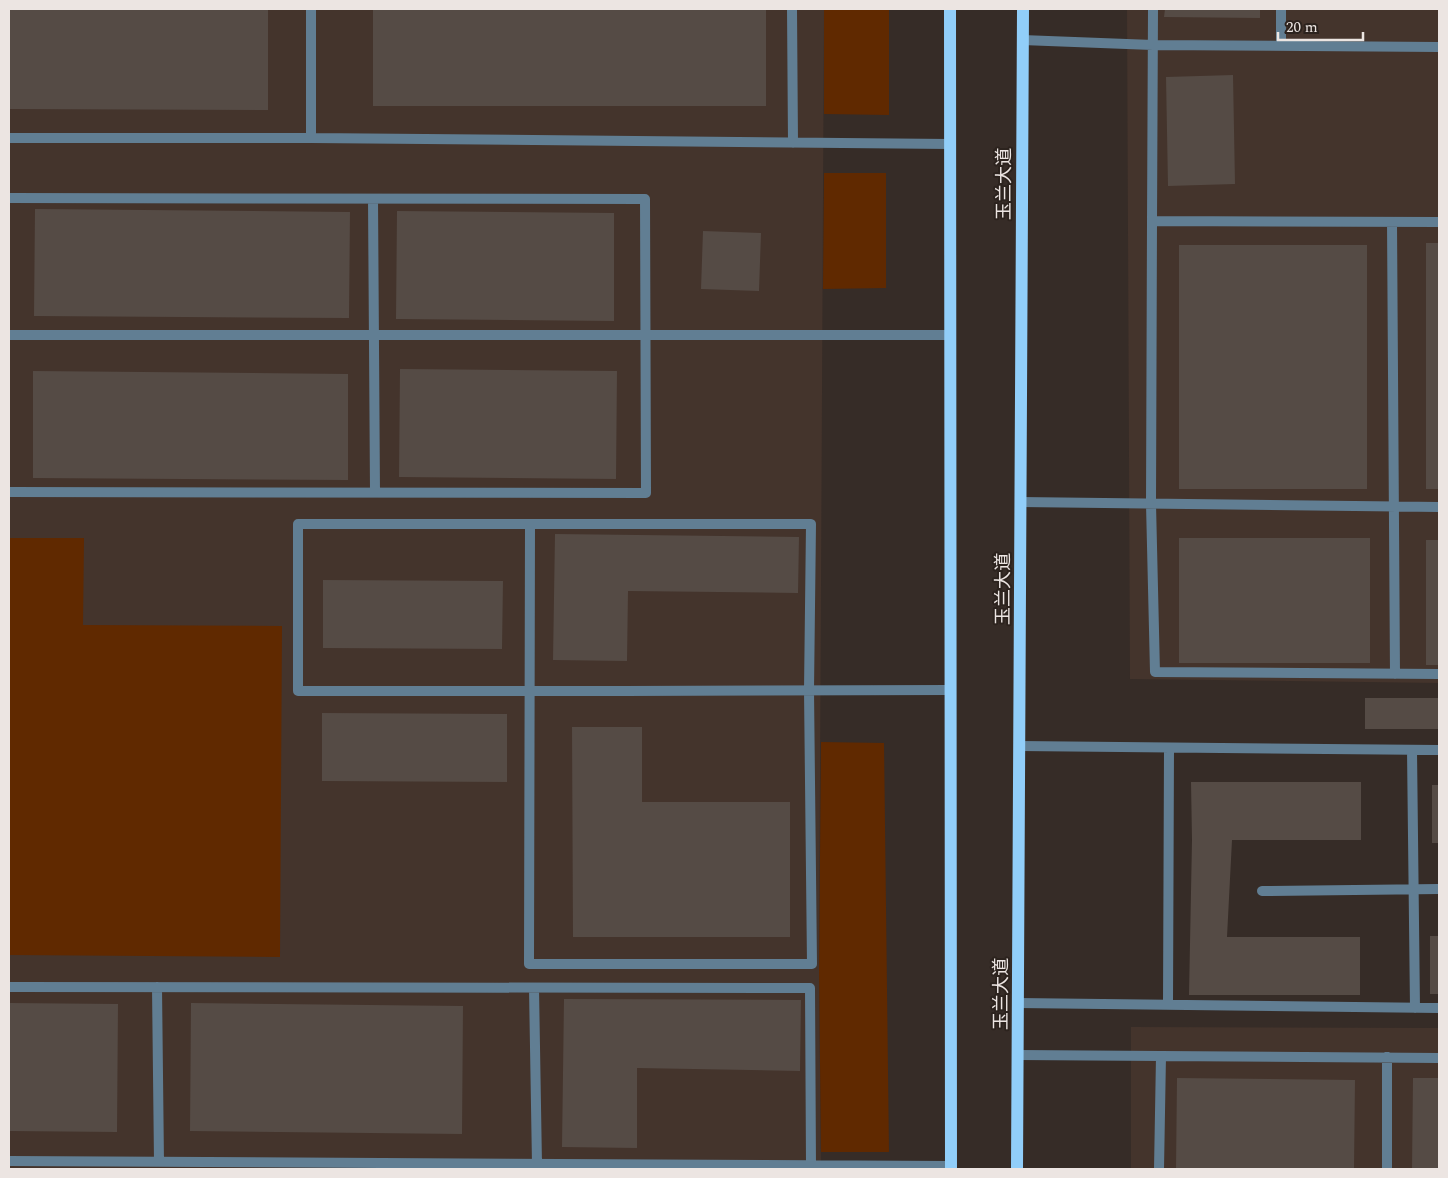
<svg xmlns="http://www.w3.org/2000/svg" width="1448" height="1178" viewBox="0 0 1448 1178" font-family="Spectral,'Noto Sans SC',serif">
	<rect width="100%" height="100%" fill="#362c27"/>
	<path fill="#44342c" d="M9,9H824L819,972L821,1169H9Z
		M1127,9H1439V683L1130,679Z
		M1131,1027L1439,1028V1169H1131Z"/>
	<path fill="#602900" d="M824,9H889V115L824,114Z
		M824,173H886V288L823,289Z
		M9,538H84L83,625L282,626L280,957L9,955Z
		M821,742L884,743L889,1152H821L819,972Z"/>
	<path fill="#554b45" d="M9,9H268V110L9,109Z
		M373,9H766V106H373Z
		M1165,9H1260V18L1164,17Z
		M1233,75L1235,184L1168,186L1166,77Z
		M35,209L350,212L349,318L34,316Z
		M397,211L614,213V321L396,319Z
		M703,231L761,233L759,291L701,289Z
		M1426,243H1439V489H1426Z
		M1179,245H1367V489H1179Z
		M400,369L617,371L616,479L399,477Z
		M33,371L348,374V480L33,478Z
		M555,534L799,537L798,593L628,591L627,661L553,660Z
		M1179,538H1370V663H1179Z
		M1426,540H1439V665H1426Z
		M323,580L503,581L502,649L323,648Z
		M1365,698H1439V729H1365Z
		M322,713L507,714V782L322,781Z
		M572,727H642V802H790V937H573Z
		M1191,782H1361V840H1232L1227,937H1360V995H1189L1192,840Z
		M1432,785H1439V843H1432Z
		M1430,936H1439V994H1430Z
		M564,999L801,1000L800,1071L637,1068V1148L562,1147Z
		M9,1003L118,1004L117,1132L9,1131Z
		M191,1003L463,1006L462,1134L190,1131Z
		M1177,1078L1355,1080L1354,1169H1176Z
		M1413,1078H1439V1169H1412Z"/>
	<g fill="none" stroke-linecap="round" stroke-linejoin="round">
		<path stroke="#617e93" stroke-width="10" d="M792,9L793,143
			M1153,9L1152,221L1439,222
			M1022,40L1153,45L1439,47
			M1281,46V9
			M9,138H311V9
			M311,138L950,144
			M9,198L645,199L646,493L9,492
			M373,199L375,492
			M1152,221L1151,504L1155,672L1439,674
			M1392,222L1395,674
			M9,335H950
			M1020,502L1439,507
			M530,525L529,964H812L809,690L811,524H298V691C516,692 733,690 951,690
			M1019,746L1439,750
			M1412,750L1415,1008
			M1262,891L1439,889
			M9,987L810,988L811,1166
			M157,987L159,1162
			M534,988L537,1164
			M1018,1003L1439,1008
			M1168,1005L1169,748
			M1018,1055L1161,1056
			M1387,1057V1169
			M9,1161L951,1166
			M1159,1169L1161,1056L1439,1058"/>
		<path stroke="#91cef9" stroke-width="12" d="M950,9L951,1169
			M1017,1169L1023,9"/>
	</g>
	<g text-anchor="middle" stroke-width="4" stroke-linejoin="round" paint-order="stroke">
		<g font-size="18" fill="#ece5e2" stroke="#2c231e">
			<text transform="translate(1004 184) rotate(-90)" y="6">玉兰大道</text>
			<text transform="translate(1003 589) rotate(-90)" y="6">玉兰大道</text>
			<text transform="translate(1001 994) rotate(-90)" y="6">玉兰大道</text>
		</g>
	</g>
	<rect width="1448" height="1178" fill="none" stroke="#ece5e2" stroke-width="20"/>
	<path d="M1278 32v8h85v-8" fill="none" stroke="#ece5e2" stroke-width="2.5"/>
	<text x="1286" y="32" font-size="15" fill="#ece5e2" stroke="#2c231e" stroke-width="4" paint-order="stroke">20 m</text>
</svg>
